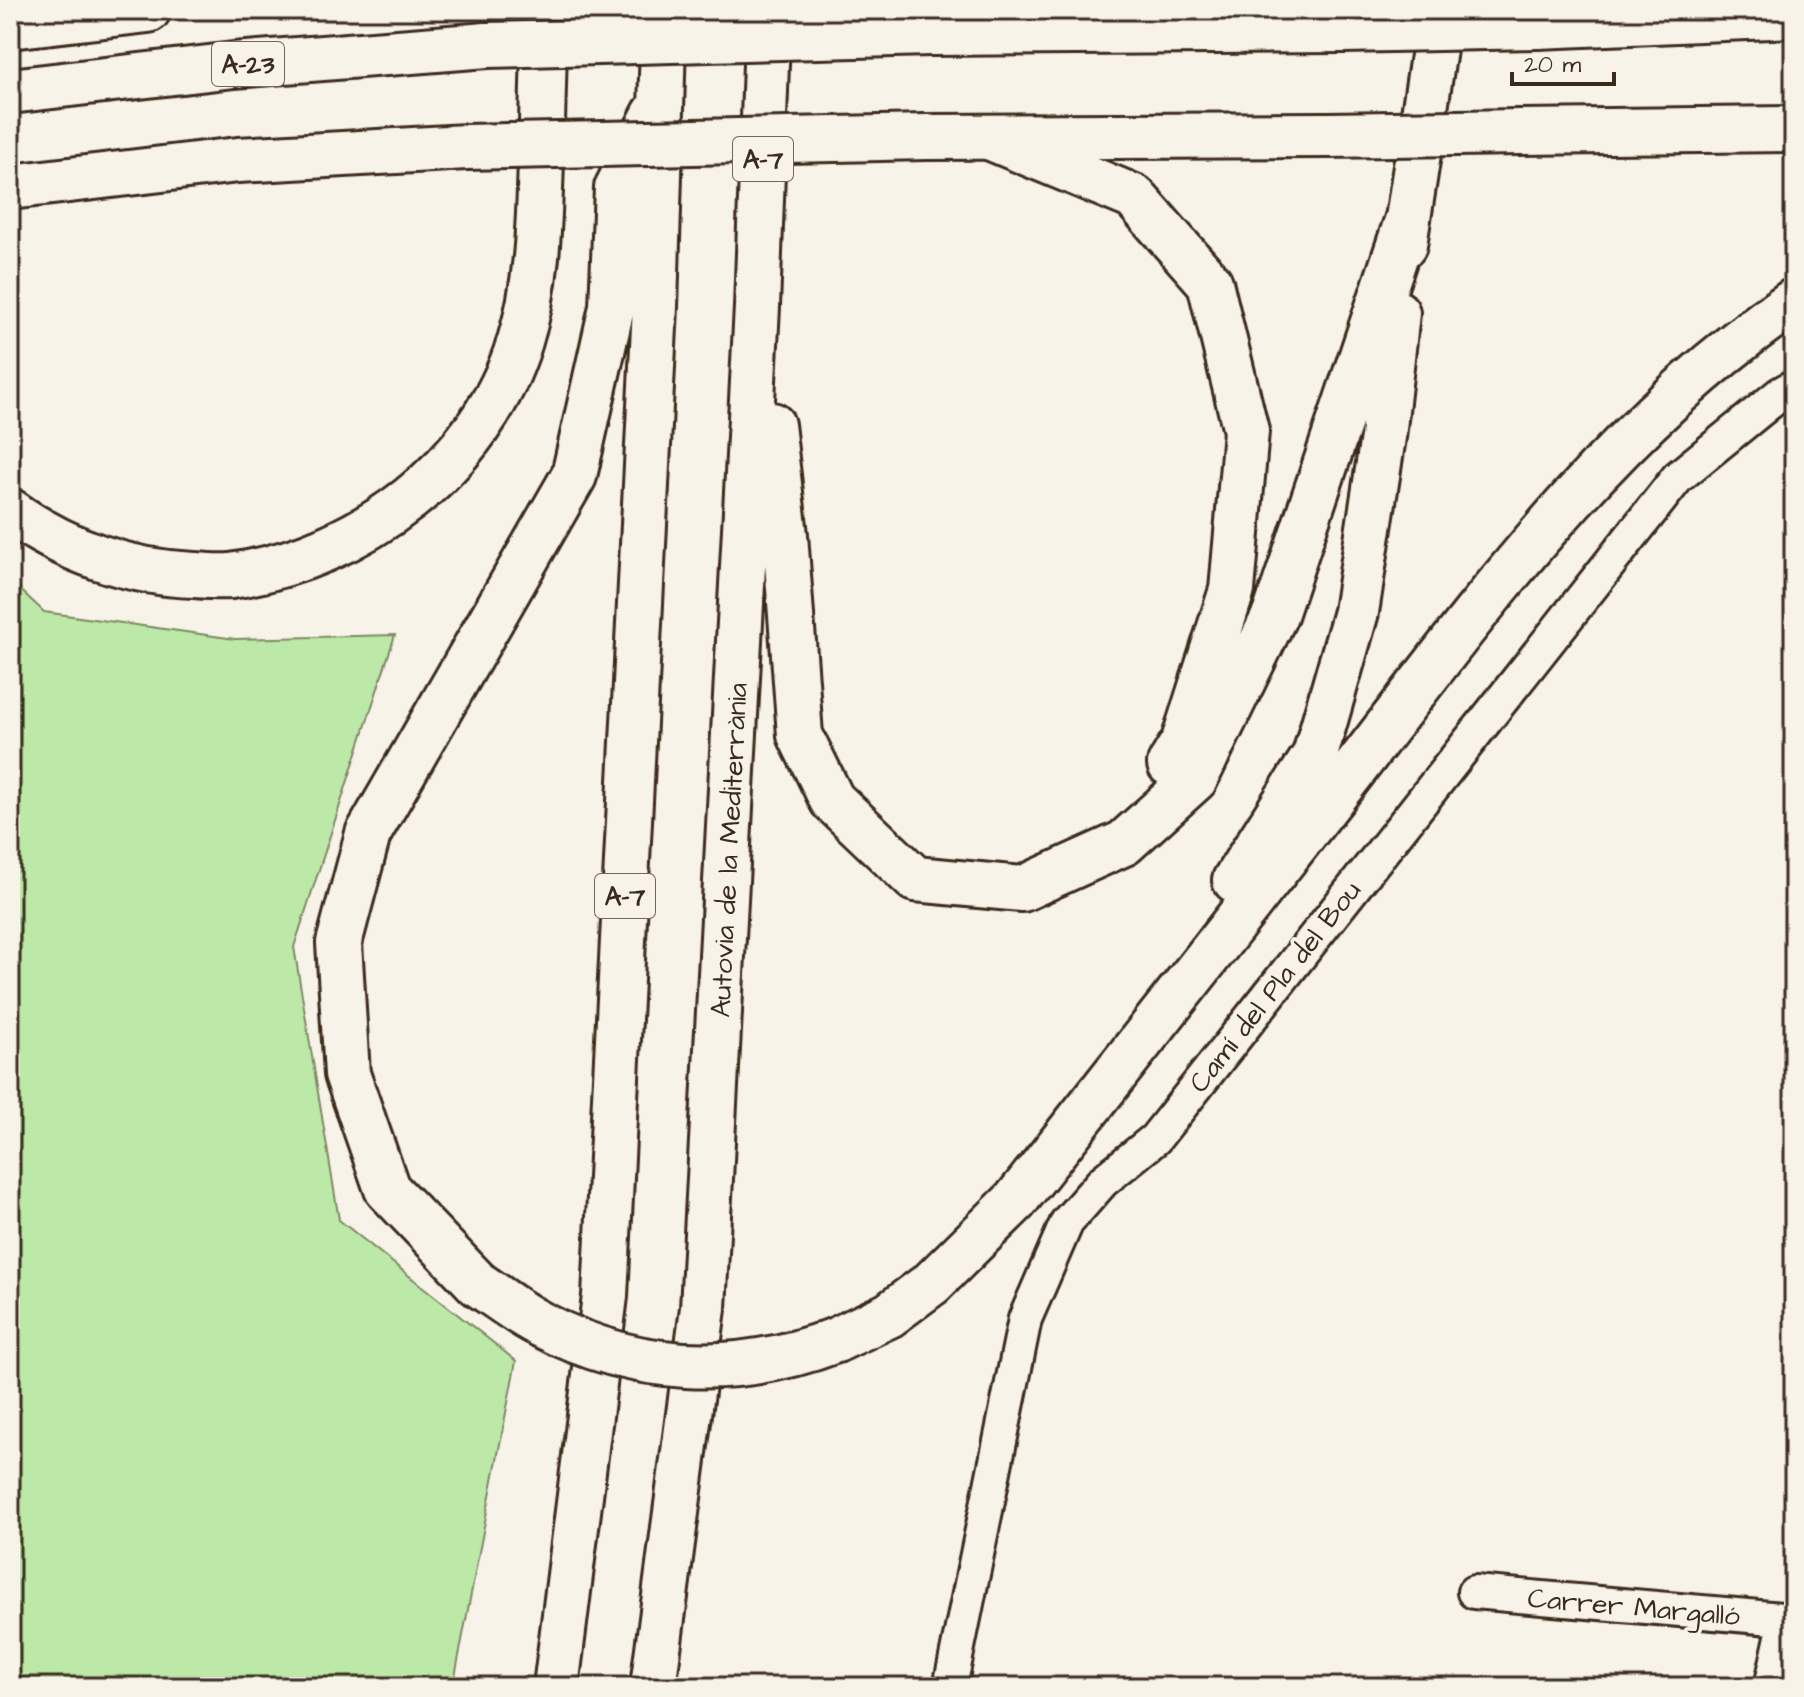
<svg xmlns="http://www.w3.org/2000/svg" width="1804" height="1697" viewBox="0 0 1804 1697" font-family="'Architects Daughter',sans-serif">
	<rect width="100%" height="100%" fill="#f7f3e8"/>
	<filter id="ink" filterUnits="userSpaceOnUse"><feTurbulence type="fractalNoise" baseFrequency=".0125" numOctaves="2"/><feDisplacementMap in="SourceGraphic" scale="16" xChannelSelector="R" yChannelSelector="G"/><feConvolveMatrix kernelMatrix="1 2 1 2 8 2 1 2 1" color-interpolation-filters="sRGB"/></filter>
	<g filter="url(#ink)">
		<path fill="#bce9a7" stroke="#7c8a62" stroke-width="2" d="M10,580L44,612L235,639L395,635L294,947L339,1220L516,1361L453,1687H10Z"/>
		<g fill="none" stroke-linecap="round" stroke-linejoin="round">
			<defs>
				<path id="minor" d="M1474,1592L1794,1620
					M950,1687L1025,1319L1067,1222L1103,1181L1155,1139L1678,477L1780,394L1794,386
					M1771,1687L1786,1619"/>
				<path id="secondary" d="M1520,132L1794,129
					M927,137L1328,135
					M10,187L238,160L466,147
					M10,511C64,550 128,573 195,575C207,576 220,577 231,576C360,557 481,468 520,341C538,283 539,221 541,161C542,111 544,60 545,10"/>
				<path id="motorway" d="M10,26L148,10
					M1537,26L1794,15
					M931,33L1343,30
					M10,91L234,65L487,45
					M989,137L1134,197L1210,283L1246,431L1232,590L1184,741L1170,764
					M1404,245L1440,10
					M772,425L785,535L800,735L832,800L915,879L1022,889L1124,843L1195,779L1275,615L1408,218
					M1235,880L1315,755L1356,612L1383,437L1397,313
					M478,1284L387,1189L347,1074L339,943L368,834L574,476L612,307L617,188L655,114
					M836,1340L889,1315L932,1283L1015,1201C1126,1061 1237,920 1347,779C1480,607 1611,425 1794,301
					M556,1687L605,1296L655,307L664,10
					M653,1687L703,1308L757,307L768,10"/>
			</defs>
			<use href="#minor" stroke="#3b2a1e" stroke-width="38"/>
			<use href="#secondary" stroke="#3b2a1e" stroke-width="50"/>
			<use href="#motorway" stroke="#3b2a1e" stroke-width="50"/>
			<use href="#minor" stroke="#f7f3e8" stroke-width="32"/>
			<use href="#secondary" stroke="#f7f3e8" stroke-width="44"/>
			<use href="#motorway" stroke="#f7f3e8" stroke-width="44"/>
			<defs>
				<path id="secondary-bridge" d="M1328,135L1520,132
					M466,147L927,137"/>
				<path id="motorway-bridge" d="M1343,30L1537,26
					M487,45L931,33
					M478,1284C498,1297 518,1313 540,1324C635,1373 735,1379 836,1340"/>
			</defs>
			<use href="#secondary-bridge" stroke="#3b2a1e" stroke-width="50" stroke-linecap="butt"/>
			<use href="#motorway-bridge" stroke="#3b2a1e" stroke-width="50" stroke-linecap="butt"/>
			<use href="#secondary-bridge" stroke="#f7f3e8" stroke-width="44"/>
			<use href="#motorway-bridge" stroke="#f7f3e8" stroke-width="44"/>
		</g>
	</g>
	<g text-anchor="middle" stroke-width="7" stroke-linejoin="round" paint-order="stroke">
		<g fill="#f7f3e8" stroke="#73665b" stroke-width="2">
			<rect x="212" y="42" width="72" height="44" rx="6"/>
			<rect x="733" y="137" width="60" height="44" rx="6"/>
			<rect x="595" y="874" width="60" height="44" rx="6"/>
		</g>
		<g font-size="26" font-weight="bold" fill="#3b2a1e">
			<text x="248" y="73">A-23</text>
			<text x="763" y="168">A-7</text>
			<text x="625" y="905">A-7</text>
		</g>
		<g font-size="28" fill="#3b2a1e" stroke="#f7f3e8">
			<text transform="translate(728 850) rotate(-87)" y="10">Autovia de la Mediterrània</text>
			<text transform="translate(1274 986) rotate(-52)" y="10">Camí del Pla del Bou</text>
			<text transform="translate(1634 1606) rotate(5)" y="10">Carrer Margalló</text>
		</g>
	</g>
	<rect width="1804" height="1697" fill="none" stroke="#f7f3e8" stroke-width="40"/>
	<rect x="20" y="20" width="1764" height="1657" fill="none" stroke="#3b2a1e" stroke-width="3" filter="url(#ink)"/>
	<path d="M1512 72v12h102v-12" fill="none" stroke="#3b2a1e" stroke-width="4"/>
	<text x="1524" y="72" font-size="24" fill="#3b2a1e" stroke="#f7f3e8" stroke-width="6" paint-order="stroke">20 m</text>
</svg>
